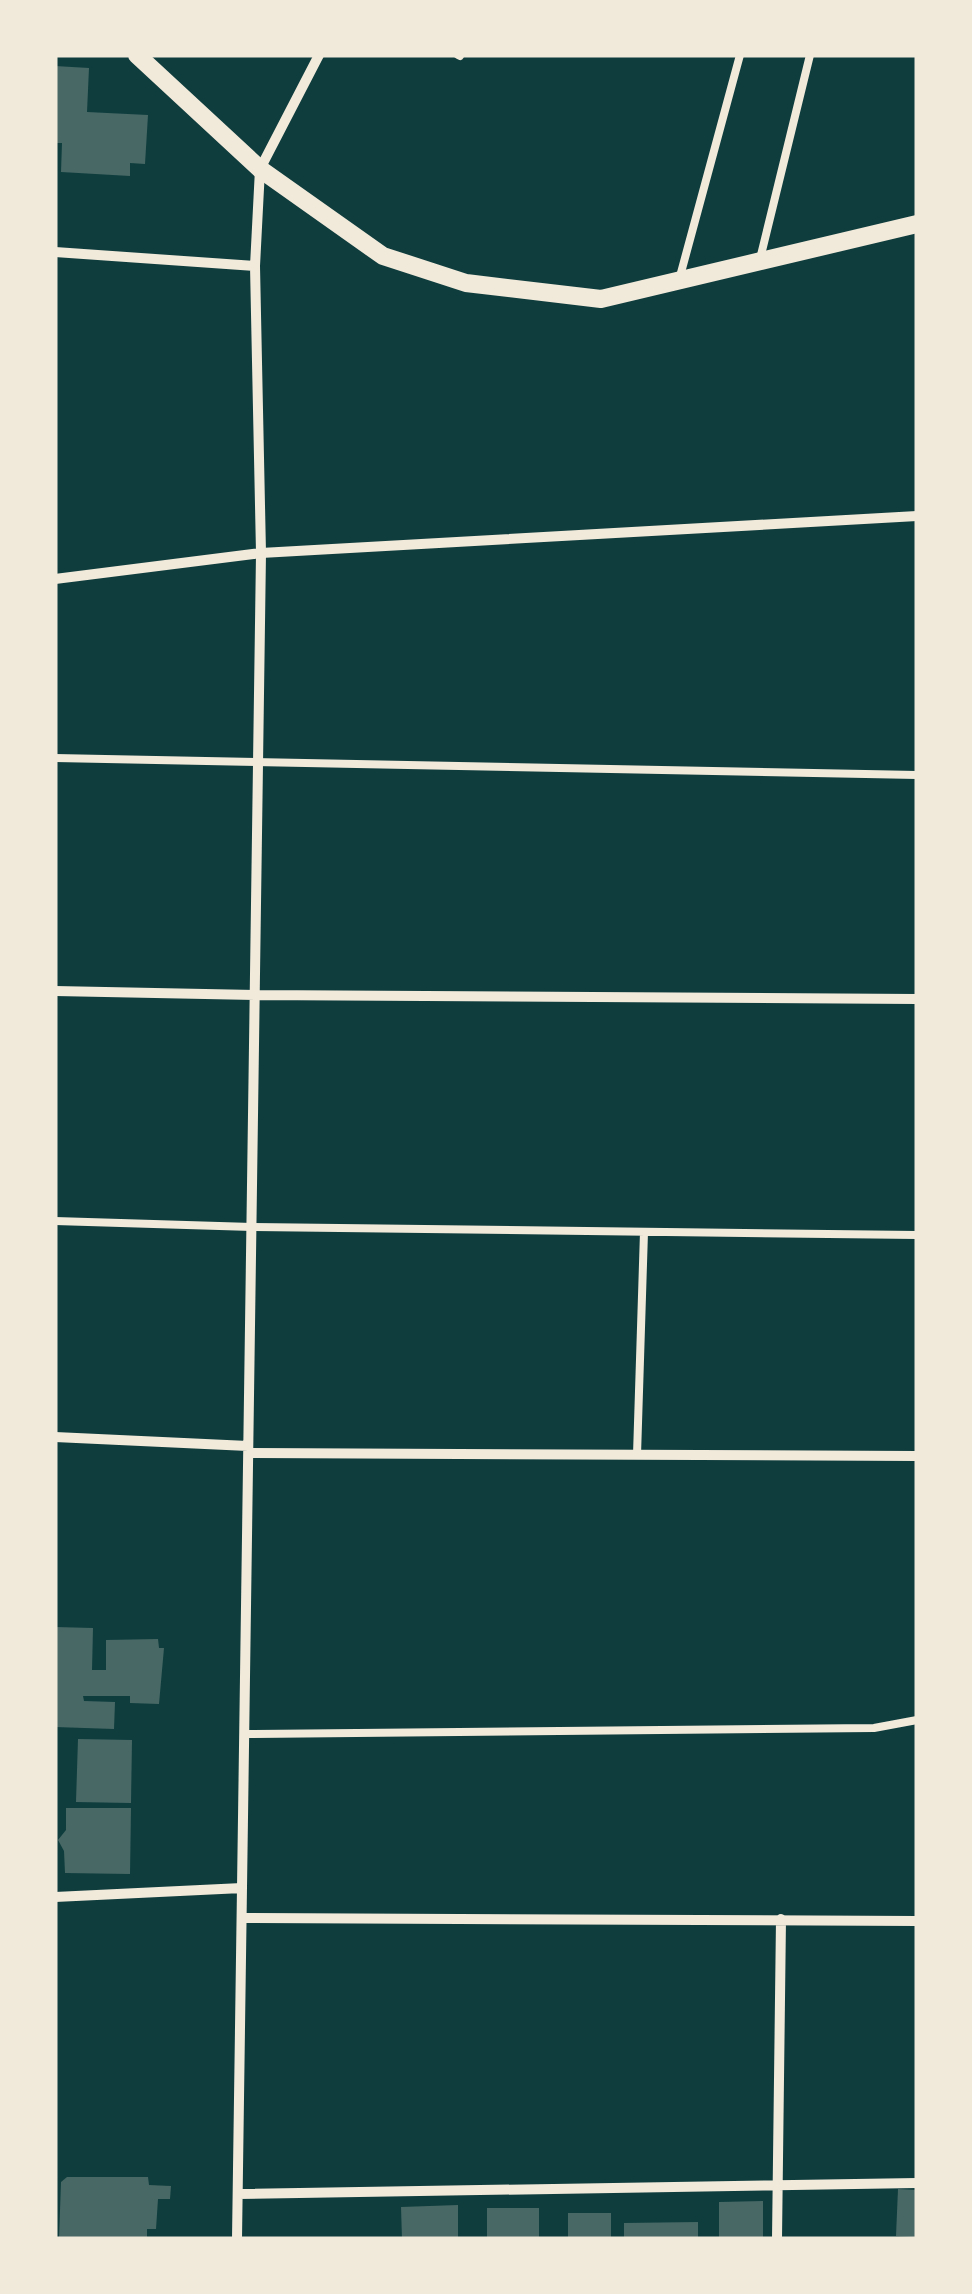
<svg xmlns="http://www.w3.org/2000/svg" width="972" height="2294" viewBox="0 0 972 2294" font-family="Montserrat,sans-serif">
	<rect width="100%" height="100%" fill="#0f3d3e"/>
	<path fill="#486865" d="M55,66L89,68L87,112L148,115L145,164L130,163V176L61,172L62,143H55Z
		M55,1627L93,1628L92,1670H106V1640L158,1639L159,1648H164L159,1704L130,1703V1696H83L84,1701L115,1702L114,1729L55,1727Z
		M78,1739L132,1740L131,1803L76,1802Z
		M66,1808H131L130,1874L65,1873L64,1851L58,1840L66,1830Z
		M67,2177H148L149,2185L171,2186L170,2199H158L156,2229H147V2239H59L61,2182Z
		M898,2189L917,2190V2237L896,2236Z
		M763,2201V2239H719V2202Z
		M458,2205V2239H402L401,2207Z
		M487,2208H539V2239H487Z
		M568,2213H611V2239H568Z
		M698,2222V2239H624V2223Z"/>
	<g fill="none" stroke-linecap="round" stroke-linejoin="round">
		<path stroke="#f1e9da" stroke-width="8" d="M458,55L460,56
			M760,259L810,55
			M679,280L740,55
			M55,758L917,775
			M55,1221L252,1227L917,1235
			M637,1455L644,1232
			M244,1734L874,1728L917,1720"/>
		<path stroke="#f1e9da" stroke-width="10" d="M55,252L255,266
			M55,579L261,553L917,516
			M55,991L255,995L917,999
			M55,1437L248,1446
			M249,1453L917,1456
			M55,1897L242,1888
			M242,1918L917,1921
			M238,2194L917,2183
			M237,2239L261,553L255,266L260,169L319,55
			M777,2239L781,1919"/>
		<path stroke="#f1e9da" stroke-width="18" d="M137,55L260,169L383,256L466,283L601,299L917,224"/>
	</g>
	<rect width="972" height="2294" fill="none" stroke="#f1e9da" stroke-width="115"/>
</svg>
